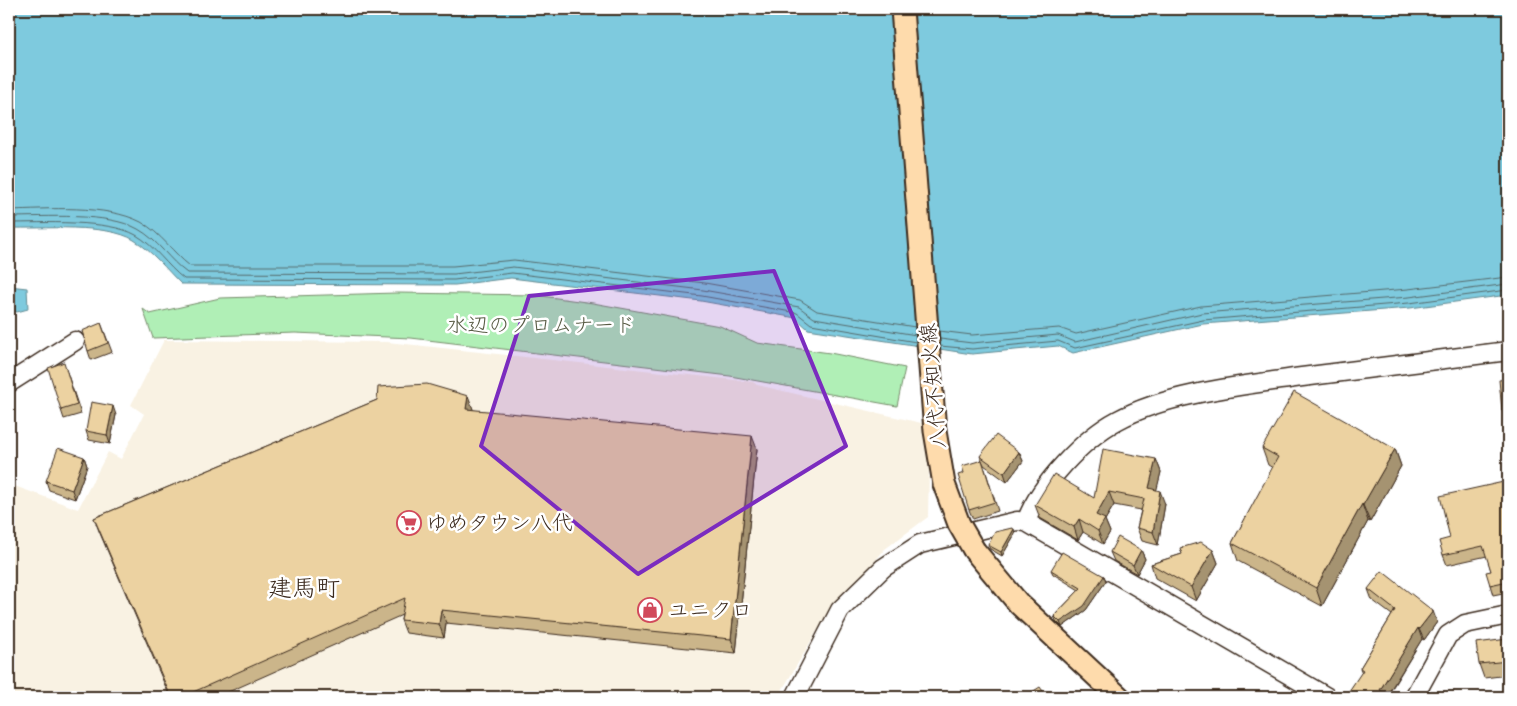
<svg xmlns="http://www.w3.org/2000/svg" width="1517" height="706" viewBox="0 0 1517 706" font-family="'Indie Flower','Klee One',sans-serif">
	<rect width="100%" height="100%" fill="#fff"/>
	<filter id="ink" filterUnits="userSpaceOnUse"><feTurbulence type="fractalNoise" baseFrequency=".02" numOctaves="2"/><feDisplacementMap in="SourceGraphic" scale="10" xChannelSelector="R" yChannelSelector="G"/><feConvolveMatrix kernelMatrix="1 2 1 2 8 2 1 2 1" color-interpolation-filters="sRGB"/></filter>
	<g filter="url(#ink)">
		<path fill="#f9f2e3" d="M164,340L387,342L753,382L757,385L930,425L928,517L885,549L817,631L778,697H9V484L78,509L108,452L121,459L144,414L131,405Z"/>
		<path fill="#b0efb6" stroke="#768c6a" d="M397,293L535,295L593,303L720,326L757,343L830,353L905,368L897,406L730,376L411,338L295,333L153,338L143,309L150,314L220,298Z"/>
		<path fill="#7ecade" stroke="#638a91" d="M9,9H1508V295L1410,308L1203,324L1073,353L1058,346L972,354L808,329L796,318L701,301L511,278L455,285L181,284C166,269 152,251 134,240C107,223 41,229 9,228Z
			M9,286L27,288L28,309L17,312L9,309Z"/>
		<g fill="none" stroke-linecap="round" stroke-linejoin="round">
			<path stroke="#566a6b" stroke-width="1" d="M9,210C48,209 106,204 141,222C161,233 173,253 190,266H453L514,260L705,283L800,300L817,311L915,327
				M9,217C44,217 108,212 138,229C158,240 169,260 187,273L454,274L513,267L703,290L799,307L814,318L916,335
				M9,223C41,223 108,219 136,235C155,246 167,266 184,279L454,280L512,273L702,296L797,313L811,324L916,342
				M939,331L972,335L1059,328L1076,334L1201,306L1408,289L1508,277
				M940,339L972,343L1058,335L1075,342L1202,313L1409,297L1508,284
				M940,346L972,349L1058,341L1075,348L1203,320L1409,303L1508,290"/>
			<defs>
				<path id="minor" d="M9,383L75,341
					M1026,522C1039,485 1084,438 1118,420C1167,393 1247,385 1302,377C1371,368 1439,360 1508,351
					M795,697L840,610L883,568L920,544L1017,521L1026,522L1327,697
					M1414,697L1448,635L1465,624L1508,615"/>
				<path id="major" d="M974,550L1019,604L1119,697"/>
			</defs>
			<use href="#minor" stroke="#3b2a1e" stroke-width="21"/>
			<use href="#major" stroke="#3b2a1e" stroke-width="25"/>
			<use href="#minor" stroke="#fff" stroke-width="18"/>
			<use href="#major" stroke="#fedbac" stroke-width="21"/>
			<defs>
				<path id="major-bridge" d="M902,9L935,431L944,484L959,524L974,550"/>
			</defs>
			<use href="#major-bridge" stroke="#3b2a1e" stroke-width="25" stroke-linecap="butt"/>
			<use href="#major-bridge" stroke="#fedbac" stroke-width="21"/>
		</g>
		<path fill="#cbb58a" stroke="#3b2a1e" d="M101,323L112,352L91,360L88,351Z
			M67,372L81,414L64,419L61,410Z
			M1508,379V423H1507L1502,410Z
			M468,396L473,410L757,449L736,653L446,623L444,638L406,633L401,620L402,615L217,697H170L99,531L94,518L377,400Z
			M116,415L110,444L89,440L86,431Z
			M1262,448L1395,449L1401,466L1370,522L1368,521L1322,606L1238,561L1232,543L1273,468L1268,465Z
			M1019,452L1023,461L1007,482L984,465L980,456Z
			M84,457L87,466L75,499L49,490L46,481Z
			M1156,459L1161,472L1156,490L1165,504L1158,545L1142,541L1137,528L1141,510L1114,505L1105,520L1110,532L1103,544L1083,532L1078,540L1040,518L1035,505L1094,498Z
			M985,469L998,511L973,519L969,510L964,473Z
			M1508,481V592L1493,595L1490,585L1491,571L1487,556L1447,565L1443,555Z
			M1015,534L1002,556L990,549L988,545Z
			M1141,550L1145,559L1137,574L1114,561L1110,552Z
			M1213,550L1218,563L1196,601L1155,578L1151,564L1182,554Z
			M1051,570L1104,576L1106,581L1086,610L1062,627L1056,621L1054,616L1079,590L1053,574Z
			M1368,589L1437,622L1424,640L1422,639L1388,695L1391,697H1345L1362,673L1360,668L1392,615L1372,600Z
			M1508,639V675L1484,678L1479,664Z"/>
		<path fill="#a59371" stroke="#3b2a1e" d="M468,396L473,409L471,423L466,409Z
			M113,406L116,415L110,444L107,435Z
			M752,436L757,449L736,653L731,639Z
			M1395,449L1401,466L1370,522L1363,505Z
			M1019,452L1023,461L1007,482L1004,473Z
			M84,457L87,466L75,499L72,490Z
			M1156,459L1161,472L1154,501L1149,488Z
			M1160,491L1165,504L1158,545L1153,532Z
			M1109,492L1114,505L1105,520L1110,532L1103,544L1098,531L1096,515Z
			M1362,504L1368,521L1322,606L1316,588Z
			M1079,519L1083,532L1078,540L1074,527Z
			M1014,529L1015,534L1002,556L1001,552Z
			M1141,550L1145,559L1137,574L1133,565Z
			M1213,550L1218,563L1196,601L1191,587Z
			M1104,576L1106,581L1086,610L1062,627L1060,622Z
			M441,610L446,623L444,638L439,624Z
			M1433,611L1437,622L1424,640L1419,629Z
			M1418,628L1422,639L1386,697L1380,690Z"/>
		<path fill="#ecd2a1" stroke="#3b2a1e" d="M101,323L108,343L88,351L82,331Z
			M64,362L77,405L61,410L48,368Z
			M1508,379V409L1502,410L1499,380Z
			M427,384L468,396L466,409L752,436L731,639L441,610L439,624L401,620L405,598L182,697H171L94,518L377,400L378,387Z
			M1294,392L1395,449L1363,505L1362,504L1316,588L1232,543L1278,457L1262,448Z
			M91,402L113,406L107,435L86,431Z
			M996,435L1019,452L1004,473L980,456Z
			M58,448L84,457L72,490L46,481Z
			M1103,449L1156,459L1149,488L1160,491L1153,532L1137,528L1144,499L1109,492L1096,515L1105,519L1098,531L1079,519L1074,527L1035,505L1054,474L1094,498Z
			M982,460L995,502L969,510L958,475L964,473L962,466Z
			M1508,481V504H1507L1508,512V581L1490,585L1486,572L1491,571L1483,546L1443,555L1439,541L1450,538L1440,496Z
			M1012,528L1014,529L1001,552L988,545L995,532Z
			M1118,537L1141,550L1133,565L1110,552Z
			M1201,542L1213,550L1191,587L1151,564L1182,554L1180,548Z
			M1062,552L1104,576L1084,606L1060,622L1054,616L1081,588L1051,570Z
			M1382,571L1433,611L1419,629L1418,628L1380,690L1390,697H1345L1363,670L1360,668L1395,610L1368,589Z
			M1508,639V661L1479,664L1476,643Z
			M1040,687L1047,697H1024Z"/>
	</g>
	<path fill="#7b2cbf" fill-opacity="0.2" stroke="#7b2cbf" stroke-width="4" stroke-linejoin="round" d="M774,271L846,446L638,574L481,446L529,296Z"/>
	<defs>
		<symbol id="supermarket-ring" viewBox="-11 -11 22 22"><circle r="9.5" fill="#fff" stroke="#d1495b" stroke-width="1.5"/><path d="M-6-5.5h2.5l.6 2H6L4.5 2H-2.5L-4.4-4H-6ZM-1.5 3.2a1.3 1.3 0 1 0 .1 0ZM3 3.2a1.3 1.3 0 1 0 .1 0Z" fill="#d1495b"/></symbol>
		<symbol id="shop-ring" viewBox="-11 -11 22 22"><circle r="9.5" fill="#fff" stroke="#d1495b" stroke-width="1.5"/><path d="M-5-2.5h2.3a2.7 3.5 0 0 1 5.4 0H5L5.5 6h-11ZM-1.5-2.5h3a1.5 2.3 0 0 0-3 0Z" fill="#d1495b"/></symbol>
	</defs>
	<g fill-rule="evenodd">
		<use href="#supermarket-ring" x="395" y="509" width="28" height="28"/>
		<use href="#shop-ring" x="636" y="596" width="28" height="28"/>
	</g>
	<g text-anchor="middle" stroke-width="5" stroke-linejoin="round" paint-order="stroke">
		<g font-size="21" fill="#585b44" stroke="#fff">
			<text x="541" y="332">水辺のプロムナード</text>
		</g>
		<g font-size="21" fill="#3b2a1e" stroke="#fff">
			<text transform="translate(933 386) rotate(-95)" y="7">八代不知火線</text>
		</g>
		<g font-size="21" fill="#3b2a1e" stroke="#fff" text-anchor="start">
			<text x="426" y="530">ゆめタウン八代</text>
			<text x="668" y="617">ユニクロ</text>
		</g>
		<g font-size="24" fill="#3b2a1e" stroke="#fff">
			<text x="304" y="596">建馬町</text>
		</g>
	</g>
	<rect width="1517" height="706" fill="none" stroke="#fff" stroke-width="30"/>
	<rect x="15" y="15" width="1487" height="676" fill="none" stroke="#3b2a1e" stroke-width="2" filter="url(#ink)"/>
</svg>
